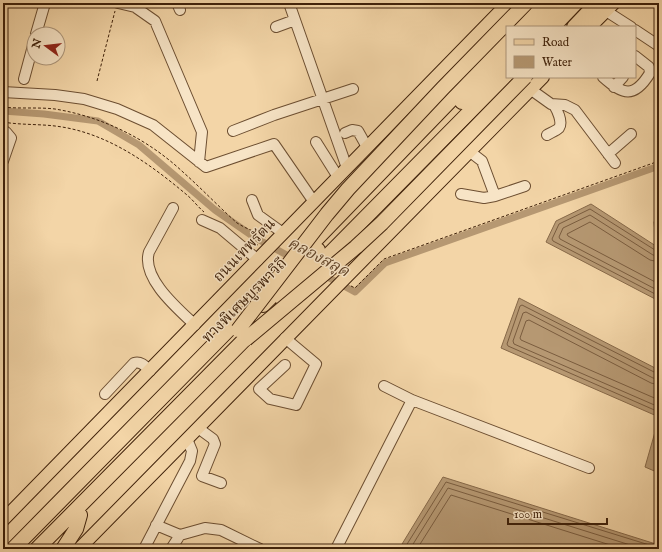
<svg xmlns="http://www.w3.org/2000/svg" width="662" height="552" viewBox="0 0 662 552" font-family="'IM FELL English','Noto Serif Thai',serif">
	<rect width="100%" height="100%" fill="#f3d5a7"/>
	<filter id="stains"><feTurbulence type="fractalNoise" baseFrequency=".005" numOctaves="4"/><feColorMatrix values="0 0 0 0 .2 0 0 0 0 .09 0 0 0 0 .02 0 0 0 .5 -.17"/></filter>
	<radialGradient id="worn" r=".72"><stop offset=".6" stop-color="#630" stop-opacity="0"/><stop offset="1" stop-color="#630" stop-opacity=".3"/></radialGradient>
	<path fill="#b69872" stroke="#866848" d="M591,204L659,248V301L546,242L556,221Z
		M659,214V236L655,233L654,222Z
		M519,298L659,370V417L501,348Z
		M655,432L659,434V473L645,467Z
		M443,477L659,545V549H399Z"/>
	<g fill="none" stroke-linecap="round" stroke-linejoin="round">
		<path stroke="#7a5c3e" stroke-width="1" d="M659,251L655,250L590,209L559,224L552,239L553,241L659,296
			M659,256L653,255L590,215L563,228L559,237L560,239L659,291
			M659,262L650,260L590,222L567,234L568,236L659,284
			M659,374L656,373L522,305L520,306L507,344L508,346L659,412
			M659,379L653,378L526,312L523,313L513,341L514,344L659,407
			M659,385L651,383L529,320L526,321L520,338L521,340L659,400
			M404,549L446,482L659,548
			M410,549L448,488L643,549
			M417,549L451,495L623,549"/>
		<path stroke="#b69872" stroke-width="7" d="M3,111L44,114L98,121L139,145L215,210L254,237L294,259
			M322,274L355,292L385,263L659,166"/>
		<defs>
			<path id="minor" d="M118,3L135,7L155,21L202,132L199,162
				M177,3L180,10
				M289,3L347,168
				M606,11L631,27
				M276,27L295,20
				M635,30L659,46
				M36,34L45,3
				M603,77C623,95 634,99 650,73L649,67L635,56
				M24,79L34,42
				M614,87L623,77
				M530,89L551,104L565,105L575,110L615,163
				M3,92L55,95L84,99L117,109L153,125L206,167L274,144L314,202
				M233,131L274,115L353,89
				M3,132H6L11,138L3,161
				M345,133L352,130L358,131L367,147
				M547,135C550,133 556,131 559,128C563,122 557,110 554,105
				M316,142L338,177
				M608,154L631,134
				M461,194L484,198L495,196L482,161L469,151
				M495,196L525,186
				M252,200L258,215L283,233
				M173,208L149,252C141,278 178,309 195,325
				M202,220L220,228L258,260
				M285,338L316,364L296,405L270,399L259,389L285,365
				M384,386L412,400
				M105,394L134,363C141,361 145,366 150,371
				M198,428L213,439L215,444L202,476L221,483
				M156,525L180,535L205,528L221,530L260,549
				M144,549L190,461L192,451L187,439
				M171,549L180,535
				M336,549L412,400L589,468"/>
			<path id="major" d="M590,27L614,3
				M3,520L508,3
				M79,549L543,77"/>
			<path id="highway" d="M521,27L545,3
				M536,27L560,3
				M553,27L576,3
				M574,27L597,3
				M462,102L507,57
				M303,253L507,42
				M283,301L507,74
				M263,305L318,250
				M13,549L244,314
				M37,549L254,330
				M63,549L76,529L80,515"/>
		</defs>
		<use href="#minor" stroke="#6c4e31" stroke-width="12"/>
		<use href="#major" stroke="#3f210a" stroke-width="14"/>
		<use href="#highway" stroke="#3f210a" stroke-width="16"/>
		<path stroke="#3f210a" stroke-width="1" stroke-dasharray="3 2" stroke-linecap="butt" d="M97,81L115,11
			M3,107C20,109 38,107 55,109C103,117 148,139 184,173C202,189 219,207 237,223L244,227L266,237
			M3,122C20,125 38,124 55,126C106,132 149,163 187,195C193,200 198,207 204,212
			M252,243L258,245
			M351,286L355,288L384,259L659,161"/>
		<use href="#minor" stroke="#f7e4c6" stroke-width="10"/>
		<use href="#major" stroke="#f3d5a7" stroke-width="12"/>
		<use href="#highway" stroke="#f3d5a7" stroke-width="14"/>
		<defs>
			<path id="highway-bridge" d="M238,330L327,214L348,189L443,88L526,3
				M246,339L356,247L382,223L525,77"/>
		</defs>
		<use href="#highway-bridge" stroke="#3f210a" stroke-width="16" stroke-linecap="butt"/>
		<use href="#highway-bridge" stroke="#f3d5a7" stroke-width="14"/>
	</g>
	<g text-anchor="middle" stroke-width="3" stroke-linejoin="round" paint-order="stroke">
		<g font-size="15" fill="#3f210a" stroke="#f7e4c6">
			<text transform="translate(244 250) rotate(-46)" y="5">ถนนเทพรัตน</text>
			<text transform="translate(244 300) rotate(-45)" y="5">ทางพิเศษบูรพาวิถี</text>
		</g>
		<g font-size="16" font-style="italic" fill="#634529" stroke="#f7e4c6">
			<text transform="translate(319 256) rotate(28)" y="6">คลองสลุด</text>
		</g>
	</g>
	<rect width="662" height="552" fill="none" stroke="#f3d5a7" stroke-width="16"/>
	<rect x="4" y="4" width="654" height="544" fill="none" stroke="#3f210a" stroke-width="2"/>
	<rect x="8" y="8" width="646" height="536" fill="none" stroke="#3f210a"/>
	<rect x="506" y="26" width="130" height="52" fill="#f7e4c6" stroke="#ad967b"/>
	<rect x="514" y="39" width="20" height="6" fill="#f3d5a7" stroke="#ad967b"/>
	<text x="542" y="46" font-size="12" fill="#3f210a">Road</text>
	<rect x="514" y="56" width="20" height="12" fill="#b69872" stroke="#ad967b"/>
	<text x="542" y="66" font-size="12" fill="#3f210a">Water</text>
	<g transform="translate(46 46) rotate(285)"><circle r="19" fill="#f7e4c6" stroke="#ad967b"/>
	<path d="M0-3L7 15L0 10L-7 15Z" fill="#8f2418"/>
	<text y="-6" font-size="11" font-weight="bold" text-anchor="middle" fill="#3f210a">N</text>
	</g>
	<path d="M508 518v6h99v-6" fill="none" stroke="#3f210a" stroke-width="2"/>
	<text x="514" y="518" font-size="12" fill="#3f210a" stroke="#f7e4c6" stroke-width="3" paint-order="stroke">100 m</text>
	<rect width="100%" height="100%" filter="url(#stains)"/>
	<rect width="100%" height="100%" fill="url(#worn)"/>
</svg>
